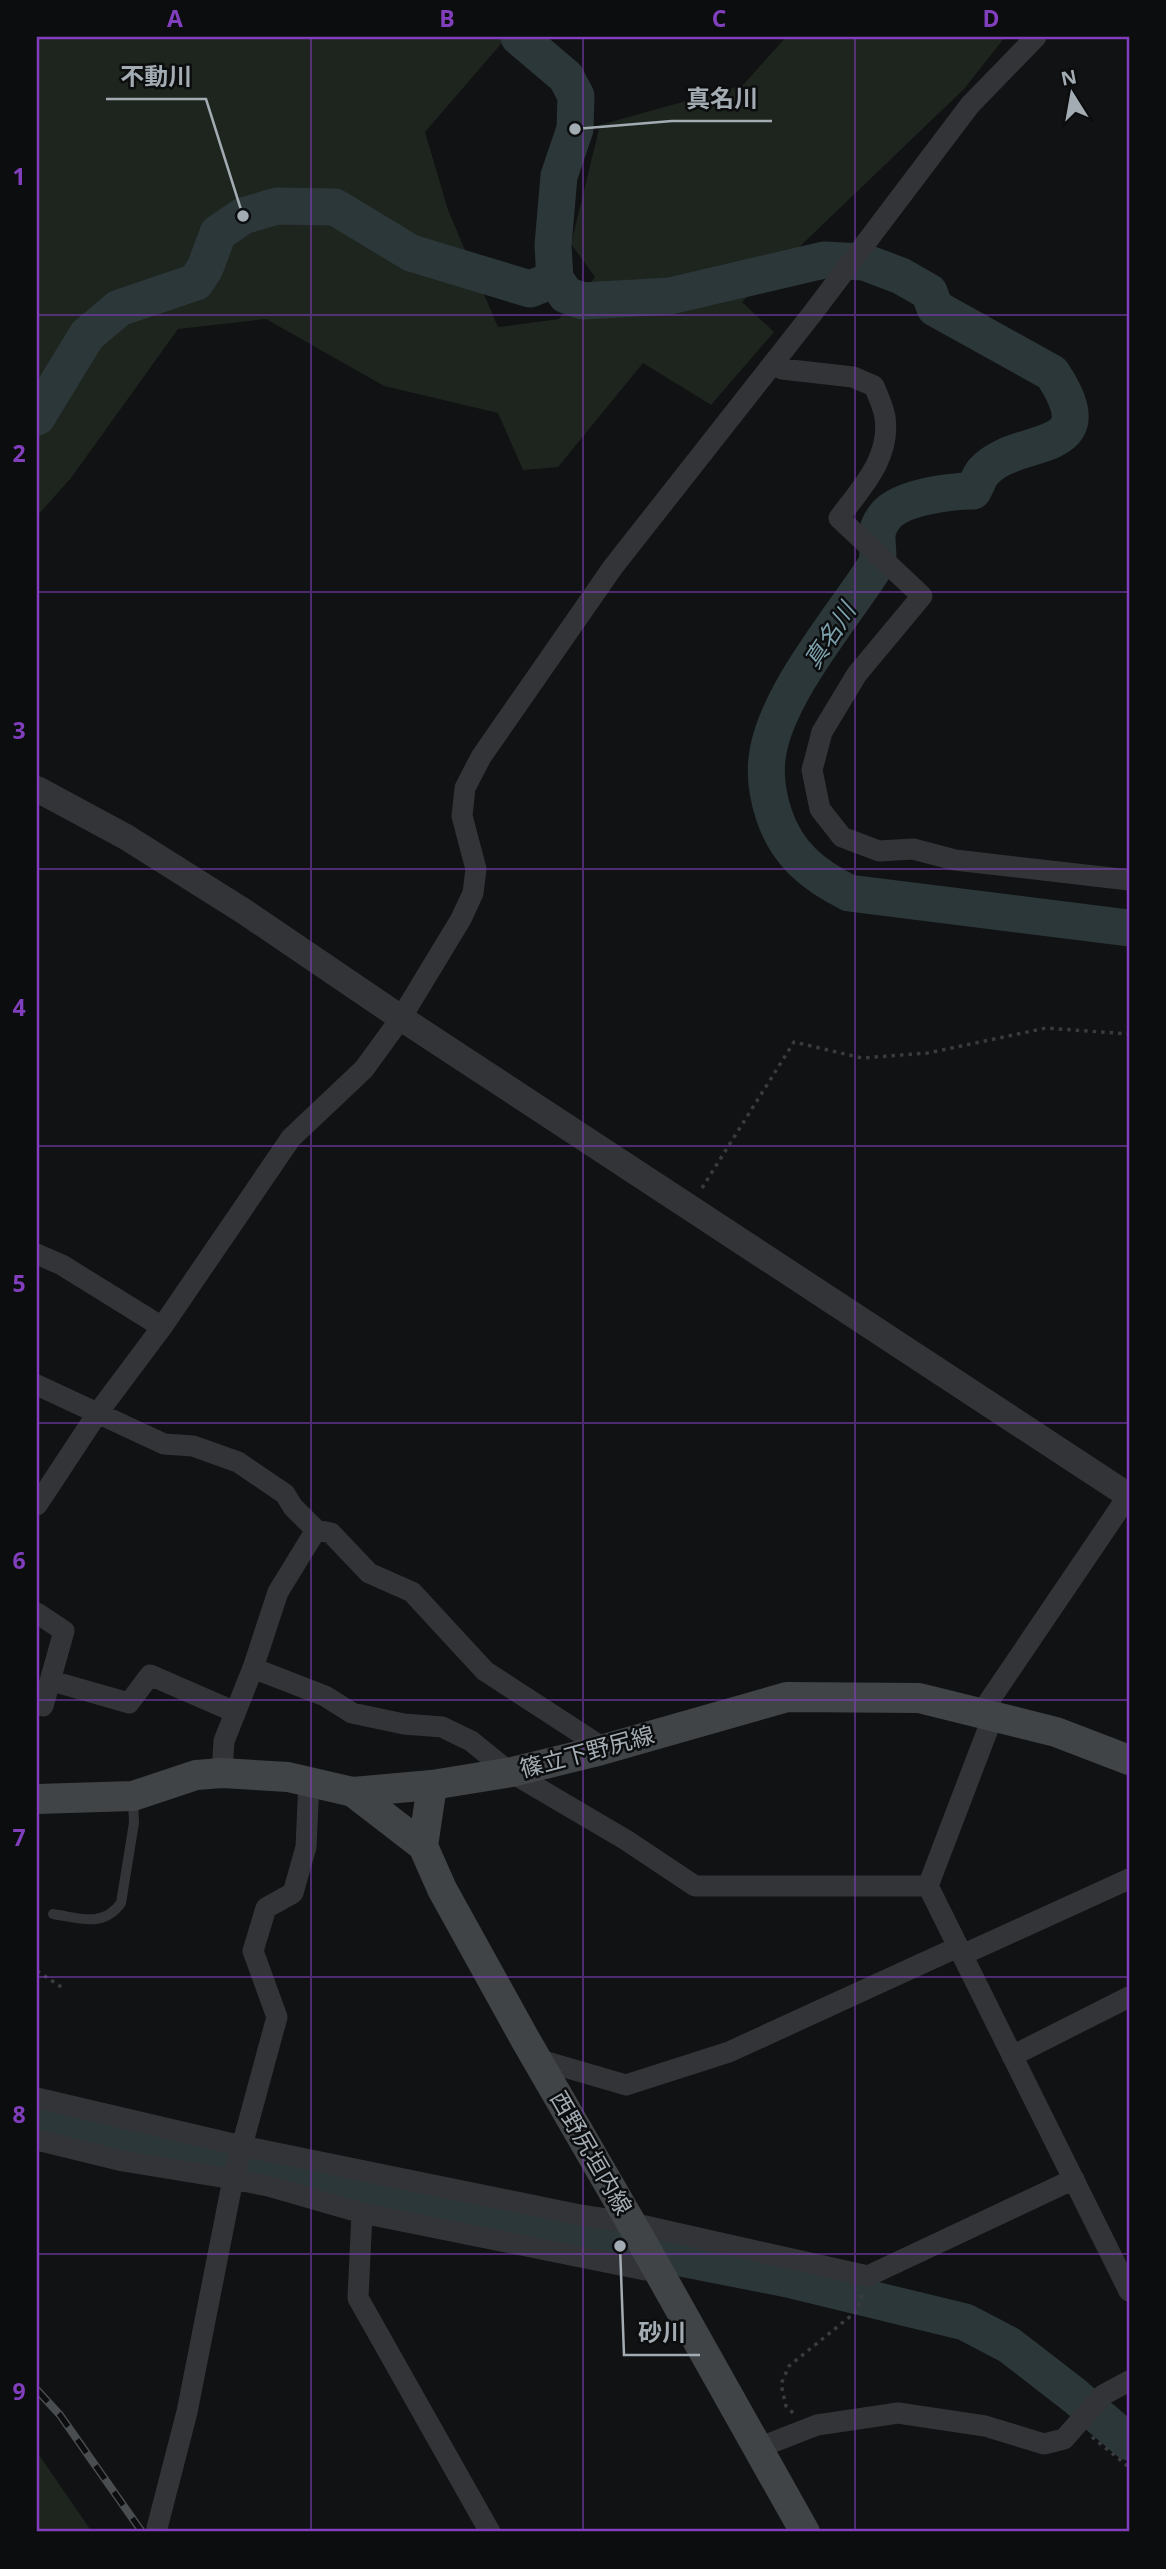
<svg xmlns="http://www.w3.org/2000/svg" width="1166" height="2569" viewBox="0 0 1166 2569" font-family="'Open Sans','Noto Sans JP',sans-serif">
	<rect width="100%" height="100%" fill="#111213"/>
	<path fill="#1e251e" d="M37,37H507L425,132L448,210L498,327L559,319L595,277L571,244L600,125L743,85L786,37H1005L964,89L742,302L774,332L711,405L643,363L558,467L523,470L498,413L384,386L266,319L178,329L71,478L37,516Z
		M37,2452L92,2532H37Z"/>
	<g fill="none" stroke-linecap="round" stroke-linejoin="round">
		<path stroke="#2c373a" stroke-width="37" d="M519,37L566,77L576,96L575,129L559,176L553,245L555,279L566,295L583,301L670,296L824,260L864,262L901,276L929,292L935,308L1052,373C1109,459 1017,433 983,472C979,477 976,486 973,491C950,491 904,497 887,514C867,536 885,552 874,568C841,619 778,693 768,752C764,774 767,794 774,815C787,854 813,875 849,893L1129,928
			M37,417L87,335L119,308L196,282L205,268L218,233L243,216L277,206L335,207L411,253L530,289L555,279
			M37,2118L620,2246L788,2279L965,2322L1009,2345L1075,2396L1129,2442"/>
		<path stroke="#393c3e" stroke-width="3.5" stroke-dasharray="3.5 5" stroke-linecap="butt" d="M702,1188L794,1042L862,1058L928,1053L1046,1028L1129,1034
			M37,1971L63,1988
			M793,2413L786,2406L781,2384L789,2366L857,2311L862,2295
			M1092,2437L1129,2467"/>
		<path stroke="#333437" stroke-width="10" d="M53,1914C80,1918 103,1928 121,1903L134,1823L133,1798"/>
		<path stroke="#333437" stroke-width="21" d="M773,363L782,369L853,377L874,386C878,395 883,406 885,417C891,458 861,488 839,518L922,596L857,674L822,732L812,770L820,809L842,837L879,851L913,849L955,860L1129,880
			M37,1254L62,1265L162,1327
			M37,1385L164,1444L193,1446L238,1462L285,1494L293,1507L316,1530L278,1592L253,1668L325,1696L352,1713L404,1724L442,1727L471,1741L507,1770L626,1840L695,1886H928
			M37,1505L97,1414L162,1327L291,1138L364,1069L401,1018L461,919L473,893L476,869L462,816L465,788L481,757L613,567L812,314L970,105L1036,37
			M316,1530L331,1533L369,1573L412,1592L485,1671L605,1749
			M37,1613L64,1631L43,1706L37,1704
			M52,1681L129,1703L150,1675L235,1712
			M981,1713L1128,1496
			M993,1716L928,1886L1129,2291
			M222,1773L224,1741L253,1668
			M962,1955L1129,1879
			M1012,2056L1129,1997
			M537,2059L626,2085L729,2052L958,1947
			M37,2098L242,2146L580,2215L632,2223L868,2276L1074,2179
			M37,2140L123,2161L233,2179L277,2017L253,1951L266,1908L293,1893L306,1847L309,1782
			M362,2213L358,2298L490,2532
			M756,2447L758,2448L817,2425L898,2413L985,2426L1044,2444L1064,2439L1103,2395L1129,2381
			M157,2528L187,2412L233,2179L268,2186L362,2213L645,2270H656"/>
		<path stroke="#333437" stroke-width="26" d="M37,789L126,837L245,912L401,1018L1129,1496"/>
		<path stroke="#414447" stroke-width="30" d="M353,1792L423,1846L442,1889L525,2039L637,2233L805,2532
			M37,1799L133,1796L196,1775L222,1773L288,1777L353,1792L432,1785L512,1772L594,1752L787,1697L919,1698L1056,1732L1129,1760
			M423,1846L432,1785"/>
		<defs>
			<path id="rail" d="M37,2390L60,2415L142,2532"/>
		</defs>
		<use href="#rail" stroke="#4a4d50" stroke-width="8"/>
		<use href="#rail" stroke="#0c0d0e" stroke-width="5" stroke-dasharray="16" stroke-linecap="butt"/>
	</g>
	<path fill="none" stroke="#813fbd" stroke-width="2" stroke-opacity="0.55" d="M311,37V2532M583,37V2532M855,37V2532M37,315H1129M37,592H1129M37,869H1129M37,1146H1129M37,1423H1129M37,1700H1129M37,1977H1129M37,2254H1129"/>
	<g text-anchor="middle" stroke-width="5" stroke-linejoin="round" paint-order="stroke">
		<g font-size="23" fill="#a3acb3" stroke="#0c0d0e">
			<text transform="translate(587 1752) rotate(-15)" y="8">篠立下野尻線</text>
			<text transform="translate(591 2153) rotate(60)" y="8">西野尻垣内線</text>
		</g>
		<g font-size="24" font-style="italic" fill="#7ca1ac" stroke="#0c0d0e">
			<text transform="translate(830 636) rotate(-57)" y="8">真名川</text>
		</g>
	</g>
	<path fill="none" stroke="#a3acb3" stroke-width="2.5" d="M243 216L206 99H106M575 129L672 121H772M620 2246L624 2355H700"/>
	<g fill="#a3acb3" stroke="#0c0d0e" stroke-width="2.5">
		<circle cx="243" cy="216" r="7"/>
		<circle cx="575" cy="129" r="7"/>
		<circle cx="620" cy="2246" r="7"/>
	</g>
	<g font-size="24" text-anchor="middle" font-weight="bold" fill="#a3acb3" stroke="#0c0d0e" stroke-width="5" stroke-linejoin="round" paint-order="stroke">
		<text x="156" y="85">不動川</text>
		<text x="722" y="107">真名川</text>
		<text x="662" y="2341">砂川</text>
	</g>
	<rect width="1166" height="2569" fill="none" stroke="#0c0d0e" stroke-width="77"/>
	<g transform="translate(1072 94) rotate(349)" stroke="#0c0d0e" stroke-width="5" paint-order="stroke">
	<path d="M0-5L12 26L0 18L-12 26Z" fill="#a3acb3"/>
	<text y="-10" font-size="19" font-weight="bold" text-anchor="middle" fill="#a3acb3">N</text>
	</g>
	<rect x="38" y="38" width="1090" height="2492" fill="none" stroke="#813fbd" stroke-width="2.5"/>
	<g font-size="23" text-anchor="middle" font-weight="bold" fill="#813fbd">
		<text x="175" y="27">A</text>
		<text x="447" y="27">B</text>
		<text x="719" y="27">C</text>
		<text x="991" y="27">D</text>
		<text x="19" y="185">1</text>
		<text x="19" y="462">2</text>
		<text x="19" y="739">3</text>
		<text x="19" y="1016">4</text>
		<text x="19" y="1292">5</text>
		<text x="19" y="1569">6</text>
		<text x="19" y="1846">7</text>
		<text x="19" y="2123">8</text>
		<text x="19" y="2400">9</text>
	</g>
</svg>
